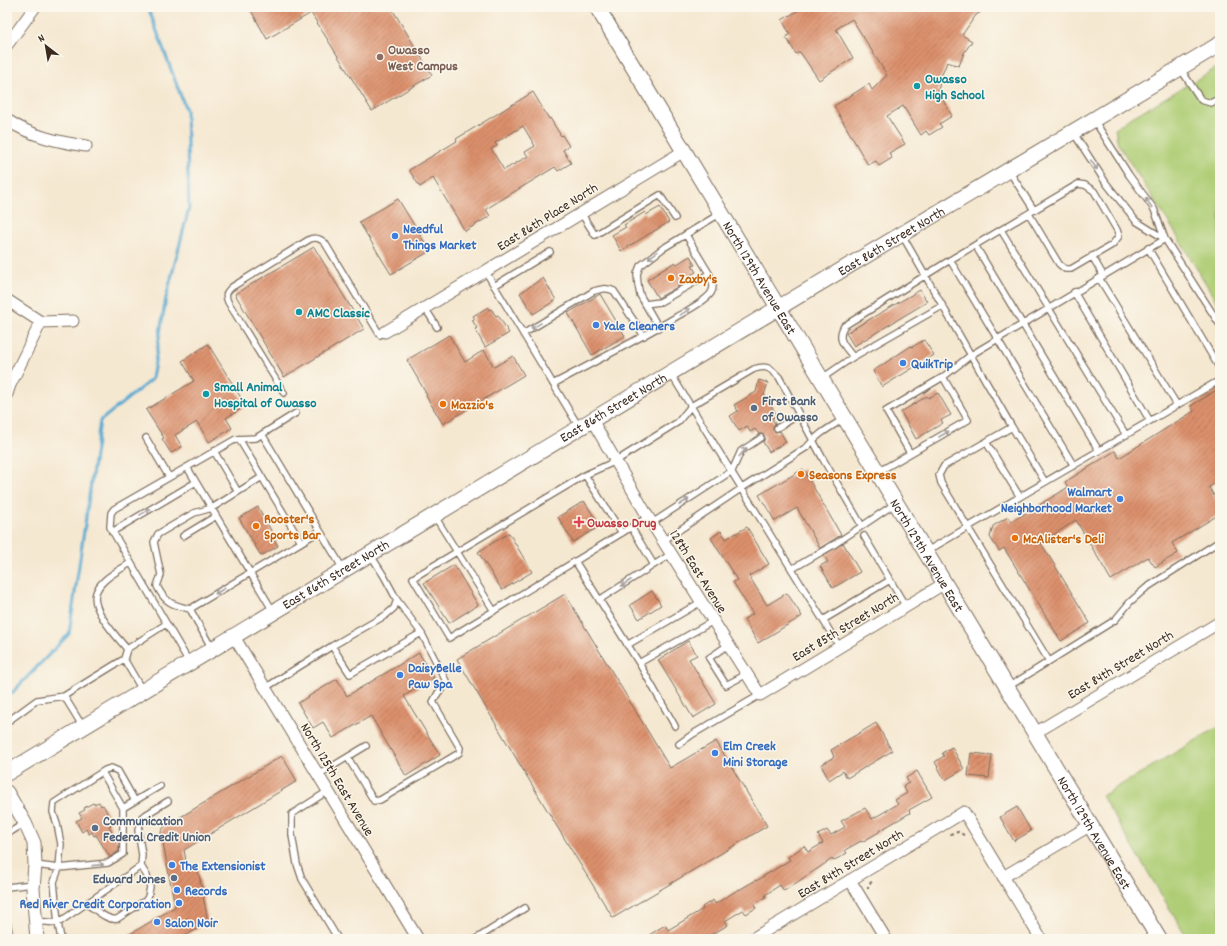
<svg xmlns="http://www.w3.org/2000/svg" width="1227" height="946" viewBox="0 0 1227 946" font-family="Dekko,sans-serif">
	<defs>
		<pattern id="building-hatch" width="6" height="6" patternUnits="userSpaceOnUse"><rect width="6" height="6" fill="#dc906c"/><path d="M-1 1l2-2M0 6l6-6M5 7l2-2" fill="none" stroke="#b47658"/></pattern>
	</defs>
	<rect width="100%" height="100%" fill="#fbf7ec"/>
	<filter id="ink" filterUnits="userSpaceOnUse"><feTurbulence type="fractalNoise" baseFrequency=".025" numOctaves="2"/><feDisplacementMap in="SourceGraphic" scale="8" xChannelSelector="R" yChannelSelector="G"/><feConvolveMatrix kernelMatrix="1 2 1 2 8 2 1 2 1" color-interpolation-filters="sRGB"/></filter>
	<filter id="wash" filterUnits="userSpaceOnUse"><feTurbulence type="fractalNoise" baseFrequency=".012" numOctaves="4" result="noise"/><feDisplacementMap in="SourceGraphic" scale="16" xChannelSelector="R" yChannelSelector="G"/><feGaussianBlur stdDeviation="0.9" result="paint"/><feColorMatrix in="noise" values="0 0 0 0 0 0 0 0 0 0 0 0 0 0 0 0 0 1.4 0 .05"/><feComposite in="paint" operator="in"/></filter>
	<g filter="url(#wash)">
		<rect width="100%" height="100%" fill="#f5e8d1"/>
		<path fill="#aecd74" stroke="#747c49" d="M1220,66V307L1171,226L1118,144L1115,129L1127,120Z
			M1220,726V939H1188L1102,796Z"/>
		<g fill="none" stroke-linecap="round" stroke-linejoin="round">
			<path stroke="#55a9d1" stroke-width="3" d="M7,698L69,634L100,421L152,379L166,298L189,208L186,110L148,7"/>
		</g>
		<g id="blocks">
			<path fill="url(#building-hatch)" fill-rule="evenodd" d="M249,7H391L432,75L372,111L311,13L267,39Z
				M804,7H989L976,15L962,35L972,41L964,53L959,66L947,62L941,77L938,91L952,116L939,124L942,127L929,135L926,131L921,135L903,106L887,116L905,144L889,153L892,158L879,166L876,161L868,165L834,106L869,84L872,90L887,75L852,19L836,29L853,58L819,80L800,52L796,54L786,37L790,34L782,20Z
				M533,92L549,119L550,118L561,136L562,135L569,146L563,150L571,163L558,171L555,167L486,209L490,216L465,231L433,178L420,187L409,170L457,141L456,139ZM523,126L535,146L525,152L528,156L504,170L491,149L497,146L495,143Z
				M398,199L430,251L391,274L359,222Z
				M660,207L669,222L621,251L612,235L626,227L624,225L645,212L646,215Z
				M314,247L364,329L284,377L235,294Z
				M690,256L695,265L692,266L696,272L689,276L691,279L658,298L647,280L675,262L677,264Z
				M543,278L556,300L533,314L520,293Z
				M920,290L927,302L854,346L846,333Z
				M600,294L625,336L592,355L568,313Z
				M488,307L489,310L491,309L496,316L498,315L509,333L485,347L475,329L477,328L472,320L475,319L473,316Z
				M449,335L465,362L484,350L494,367L513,356L524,375L443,424L426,396L427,395L407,360Z
				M924,340L934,355L882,387L873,371L911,346L912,347Z
				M208,344L246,406L226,418L232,428L209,442L197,422L175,435L182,447L171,453L162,439L164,438L146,410L194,381L182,361Z
				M759,380L768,383L764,395L777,415L772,418L775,424L773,426V430L775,432L780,431L786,442L769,452L763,442L765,438L764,435L761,434H759L755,429L750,432L747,426L739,431L730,416L738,411L734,405L756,392Z
				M1220,388V480L1209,487L1220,506V514L1172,543L1178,553L1155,567L1148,557L1111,580L1076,520L1041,543L1090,623L1061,641L1004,548L999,551L990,537L993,526L1008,517L1011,522L1059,493L1068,487L1065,482L1115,451L1119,458L1194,411L1191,406Z
				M938,393L951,415L941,420L943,423L916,439L901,412L927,396L928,398Z
				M803,469L841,535L820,548L797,508L775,521L759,495Z
				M584,501L600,526L573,542L558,517Z
				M258,507L273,534L272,535L278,546L261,556L239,518Z
				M747,527L769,564L749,576L767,605L787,593L802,616L758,643L744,619L753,614L733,582L737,580L711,538L721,531L726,539Z
				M509,533L532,572L502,590L478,552Z
				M843,543L860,572L833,588L820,566L828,562L824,555Z
				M454,565L478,605L449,623L424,583Z
				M652,591L661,605L639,619L630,605Z
				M565,594L670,768L716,741L767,826L613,918L553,820L457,659Z
				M688,641L697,655L689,659L716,704L693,718L658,660Z
				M419,653L434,678L404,696L440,755L406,776L371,716L333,738L323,722L313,728L298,703L337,679L347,696Z
				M876,723L892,751L847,778L843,771L829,780L821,765L834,757L831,750Z
				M952,747L964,769L945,780L935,762L944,756L942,753Z
				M971,753L992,755L989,778L968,776Z
				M282,756L297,781L184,850L187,866L197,864L208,922L180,939H122L175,907L161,832L164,827Z
				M917,771L932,797L909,810L910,813L879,831V832L862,842L861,841L845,850L847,853L833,861L832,859L784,891L780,885L765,895L766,897L754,905L756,908L746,914L743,910L725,921L728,925L704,939H697L695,935L688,939H643L665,925L668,930L703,909L702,907L713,900L715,904L739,889V890L756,880V881L790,860L788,857L804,846L808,852L823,843L818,835L827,830L831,835L845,827L841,821L865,808L872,819L898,804L895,800L907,793L903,786L909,783L906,778Z
				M99,802L101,806L103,805L109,816L108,817L110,821L108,822L111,826L109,827L119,844V851L110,857L96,835L94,836L92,832L89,834L86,829L82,832L76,821L82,818L79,813L85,810L84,808L93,803L94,804Z
				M1017,807L1031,831L1014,841L1000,817Z"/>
		</g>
	</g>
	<g filter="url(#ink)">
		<use href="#blocks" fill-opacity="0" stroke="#7c6c5d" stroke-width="1"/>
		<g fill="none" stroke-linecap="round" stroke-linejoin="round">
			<defs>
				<path id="service" d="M1180,68L1201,100L1211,103L1220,98
					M1094,120L1129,175L1154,209L1165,239L1220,325
					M1073,132L1106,183L1136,221L1165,239
					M1009,171L1034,210
					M581,213L595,235L660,195L675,218
					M1001,230L1126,435
					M902,235L1012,427L944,466L939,475L941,483L1049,661
					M975,245L1099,451
					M1148,248L1220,369
					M1092,256L1103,275
					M950,260L1074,466
					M486,272L579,427
					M1099,278L1177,405
					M494,286L550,252
					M1074,292L1150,421
					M645,304L660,302L709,274
					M425,308L437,327
					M659,328L640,295L638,285L637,274L640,266L662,249L721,213
					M523,334L594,291C601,289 607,287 614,291L644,336
					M853,357C845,346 836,340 844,326L950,260L1078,184L1085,185L1094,191L1117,230L1119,236L1112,245L1071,269H1065L1059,264L1029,214
					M671,374L839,646
					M821,379L853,357L942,306
					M553,384C594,362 636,341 676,317C686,311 705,302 711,293C715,287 712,281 710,275L686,235
					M284,393L228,302C225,295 226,292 232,287L310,239C316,237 320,238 325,243L380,335
					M1012,427L1045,482
					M777,428L799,415
					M262,434L343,569
					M146,438L169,477
					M239,439L301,542
					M986,442L1020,497
					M214,451L238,492
					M910,453L886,411L943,377L971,355L1165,239
					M187,467L273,611
					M878,472L968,420L943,377
					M585,475L622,533
					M262,477L212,508L194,513L158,534L154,542L161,575L157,586C165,603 173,605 190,609L320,531
					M434,515L494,611
					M648,517L449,638L413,578L585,475L616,461L678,422L691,406L754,369C767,365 770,368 779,377L823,459L862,526L896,503
					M652,523L732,471L741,451L761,438
					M631,527L654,565
					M112,532L196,482
					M183,536L216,516
					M864,536L890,580
					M663,541L742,488L807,447C817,434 831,427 845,418
					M927,551L1220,380
					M575,561L639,663L713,621
					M792,569L835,544L862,526
					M599,600L671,554
					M190,609L211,647
					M823,620L890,580L906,607
					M627,645L701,602
					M728,645L709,658L726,685L747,674
					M332,646L350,674L421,633
					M127,649C118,638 90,609 96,593C100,579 119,571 130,563
					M124,659L142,690
					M189,662L110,527L111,513L114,509L236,439L256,438L296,413
					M639,663L675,726
					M1008,687L1115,620L1130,602L1146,588L1220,541
					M265,688L332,646L386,615L394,608L397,600L384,576L370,554
					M64,696L83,727
					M7,722L37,700L64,696L124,659L127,649L166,624
					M679,744L693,734L760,695
					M348,758L374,801L380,800L459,753L460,748L433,702L438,693L447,683L422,634L397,600
					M318,775L366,746
					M328,791L292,814V835L297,864L302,879L338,939
					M123,808L160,786
					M7,834L25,823
					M35,865L59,868L108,863L123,854V808L102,772
					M7,887L33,884
					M87,904C95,909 107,921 117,919L146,900L148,897L150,887L147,876L141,866
					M7,921L10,939
					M35,921L58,923L141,866L142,855L138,830L142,817L168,801
					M61,939L58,923L54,882L59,868L61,844L57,824L53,812L54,803L105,770L111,768L118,771L135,801
					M476,939L525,908"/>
				<path id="minor" d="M7,45L35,7
					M7,120C31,136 58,142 86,146
					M7,300L41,322L73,321
					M385,332L684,151
					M7,394L10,385L41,322
					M592,420L648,517L760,695L945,583
					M233,635L418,939
					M1035,733L1220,622
					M1003,877L1091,825
					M850,880L886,939
					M752,939L964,812L1041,939"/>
				<path id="tertiary" d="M7,792L25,823L34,843L35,865L33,889L37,939"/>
				<g id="secondary">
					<path id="s1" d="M597,7L1159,939"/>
					<path id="s2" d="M7,773C410,527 815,286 1220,44"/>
				</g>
			</defs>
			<use href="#service" stroke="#7c6c5d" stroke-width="8"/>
			<use href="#minor" stroke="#7c6c5d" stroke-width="13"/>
			<use href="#tertiary" stroke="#7c6c5d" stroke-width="15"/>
			<use href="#secondary" stroke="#7c6c5d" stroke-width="17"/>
			<path stroke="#7c6c5d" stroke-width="2" stroke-dasharray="3 3" stroke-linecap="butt" d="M950,834L958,832L966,836
				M868,889V885L874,880"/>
			<use href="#service" stroke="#fff" stroke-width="5.5"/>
			<use href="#minor" stroke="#fff" stroke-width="11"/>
			<use href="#tertiary" stroke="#fff" stroke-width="13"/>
			<use href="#secondary" stroke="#fff" stroke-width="15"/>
		</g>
		<defs><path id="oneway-shaft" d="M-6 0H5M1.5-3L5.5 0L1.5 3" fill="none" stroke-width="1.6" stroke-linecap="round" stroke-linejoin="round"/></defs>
		<g stroke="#a79f9a">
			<use href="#oneway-shaft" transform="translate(1094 165) rotate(57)"/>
			<use href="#oneway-shaft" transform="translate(1149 203) rotate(-126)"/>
			<use href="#oneway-shaft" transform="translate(653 255) rotate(144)"/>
			<use href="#oneway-shaft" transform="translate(685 312) rotate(-32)"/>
			<use href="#oneway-shaft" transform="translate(536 326) rotate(149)"/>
			<use href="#oneway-shaft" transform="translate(944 434) rotate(-30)"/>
			<use href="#oneway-shaft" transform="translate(743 452) rotate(-50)"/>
			<use href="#oneway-shaft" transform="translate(684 502) rotate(-33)"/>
			<use href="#oneway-shaft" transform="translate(145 512) rotate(-31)"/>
			<use href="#oneway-shaft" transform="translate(626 583) rotate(147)"/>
			<use href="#oneway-shaft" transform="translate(220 591) rotate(150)"/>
			<use href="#oneway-shaft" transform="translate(98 865) rotate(-6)"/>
		</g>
	</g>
	<circle fill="#8d6e63" stroke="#fbf7ec" stroke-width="1.5" cx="380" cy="57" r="4"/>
	<g fill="#0f9aa8" stroke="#fbf7ec" stroke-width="1.5">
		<circle cx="917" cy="86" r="4"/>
		<circle cx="299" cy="312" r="4"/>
		<circle cx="206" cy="394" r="4"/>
	</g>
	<g fill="#3f7fe0" stroke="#fbf7ec" stroke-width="1.5">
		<circle cx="395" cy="236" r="4"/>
		<circle cx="596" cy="325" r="4"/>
		<circle cx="903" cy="363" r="4"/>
		<circle cx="1120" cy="499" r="4"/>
		<circle cx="400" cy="675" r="4"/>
		<circle cx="715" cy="753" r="4"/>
		<circle cx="172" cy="865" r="4"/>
		<circle cx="177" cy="890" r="4"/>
		<circle cx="179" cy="903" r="4"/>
		<circle cx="157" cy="922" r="4"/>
	</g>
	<g fill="#e8710a" stroke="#fbf7ec" stroke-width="1.5">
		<circle cx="671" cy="278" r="4"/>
		<circle cx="443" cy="404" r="4"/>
		<circle cx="801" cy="474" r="4"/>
		<circle cx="256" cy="526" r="4"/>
		<circle cx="1015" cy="538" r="4"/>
	</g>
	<g fill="#5c6f8a" stroke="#fbf7ec" stroke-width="1.5">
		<circle cx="754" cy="408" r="4"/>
		<circle cx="95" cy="828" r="4"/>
		<circle cx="174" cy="878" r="4"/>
	</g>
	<path fill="#e0444e" stroke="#fbf7ec" stroke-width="1.5" d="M577 516h4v4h4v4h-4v4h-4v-4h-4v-4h4z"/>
	<g text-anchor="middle" stroke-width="3" stroke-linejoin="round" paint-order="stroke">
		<g font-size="14" font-weight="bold" fill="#785e54" stroke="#fbf7ec" text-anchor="start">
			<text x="388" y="54">Owasso<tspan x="388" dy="16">West Campus</tspan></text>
		</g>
		<g font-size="14" font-weight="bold" fill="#0d838f" stroke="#fbf7ec" text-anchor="start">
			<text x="925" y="83">Owasso<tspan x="925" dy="16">High School</tspan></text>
			<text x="307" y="317">AMC Classic</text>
			<text x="214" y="391">Small Animal<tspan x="214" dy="16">Hospital of Owasso</tspan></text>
		</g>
		<g font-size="14" fill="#3b2a1e" stroke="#fbf7ec">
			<text transform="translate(547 216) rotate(-32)" y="5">East 86th Place North</text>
			<text dy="5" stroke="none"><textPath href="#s2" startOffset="1032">East 86th Street North</textPath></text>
			<text dy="5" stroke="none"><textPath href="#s1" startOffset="316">North 129th Avenue East</textPath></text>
			<text dy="5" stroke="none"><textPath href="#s2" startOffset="708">East 86th Street North</textPath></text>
			<text dy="5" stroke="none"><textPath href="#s1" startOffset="640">North 129th Avenue East</textPath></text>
			<text transform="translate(699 571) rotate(58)" y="5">128th East Avenue</text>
			<text dy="5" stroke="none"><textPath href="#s2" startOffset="384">East 86th Street North</textPath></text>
			<text transform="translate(845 626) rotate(-31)" y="5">East 85th Street North</text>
			<text transform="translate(1120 664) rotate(-31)" y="5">East 84th Street North</text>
			<text transform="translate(338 779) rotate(59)" y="5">North 125th East Avenue</text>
			<text dy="5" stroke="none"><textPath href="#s1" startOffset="964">North 129th Avenue East</textPath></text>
			<text transform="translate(850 863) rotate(-31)" y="5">East 84th Street North</text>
		</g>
		<g font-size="14" font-weight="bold" fill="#366cbe" stroke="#fbf7ec" text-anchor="start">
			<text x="403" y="233">Needful<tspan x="403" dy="16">Things Market</tspan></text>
			<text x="604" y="330">Yale Cleaners</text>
			<text x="911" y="368">QuikTrip</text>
			<text x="1112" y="496" text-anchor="end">Walmart<tspan x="1112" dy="16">Neighborhood Market</tspan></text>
			<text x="408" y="672">DaisyBelle<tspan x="408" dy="16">Paw Spa</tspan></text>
			<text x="723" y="750">Elm Creek<tspan x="723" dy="16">Mini Storage</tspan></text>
			<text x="180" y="870">The Extensionist</text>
			<text x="185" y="895">Records</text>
			<text x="171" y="908" text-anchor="end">Red River Credit Corporation</text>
			<text x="165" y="927">Salon Noir</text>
		</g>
		<g font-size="14" font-weight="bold" fill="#c56008" stroke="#fbf7ec" text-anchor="start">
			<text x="679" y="283">Zaxby's</text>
			<text x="451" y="409">Mazzio's</text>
			<text x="809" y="479">Seasons Express</text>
			<text x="264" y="523">Rooster's<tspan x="264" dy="16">Sports Bar</tspan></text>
			<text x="1023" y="543">McAlister's Deli</text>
		</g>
		<g font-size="14" font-weight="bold" fill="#4e5e75" stroke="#fbf7ec" text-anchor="start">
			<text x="762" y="405">First Bank<tspan x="762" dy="16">of Owasso</tspan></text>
			<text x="103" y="825">Communication<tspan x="103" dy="16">Federal Credit Union</tspan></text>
			<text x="166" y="883" text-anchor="end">Edward Jones</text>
		</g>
		<g font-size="14" font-weight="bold" fill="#be3a42" stroke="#fbf7ec" text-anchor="start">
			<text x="587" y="527">Owasso Drug</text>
		</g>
	</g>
	<rect width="1227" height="946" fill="none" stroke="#fbf7ec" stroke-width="24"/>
	<g transform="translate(46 46) rotate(329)" stroke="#fbf7ec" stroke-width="3" paint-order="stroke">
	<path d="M0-3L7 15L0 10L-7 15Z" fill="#3b2a1e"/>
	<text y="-6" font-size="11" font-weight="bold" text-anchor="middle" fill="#3b2a1e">N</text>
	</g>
</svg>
